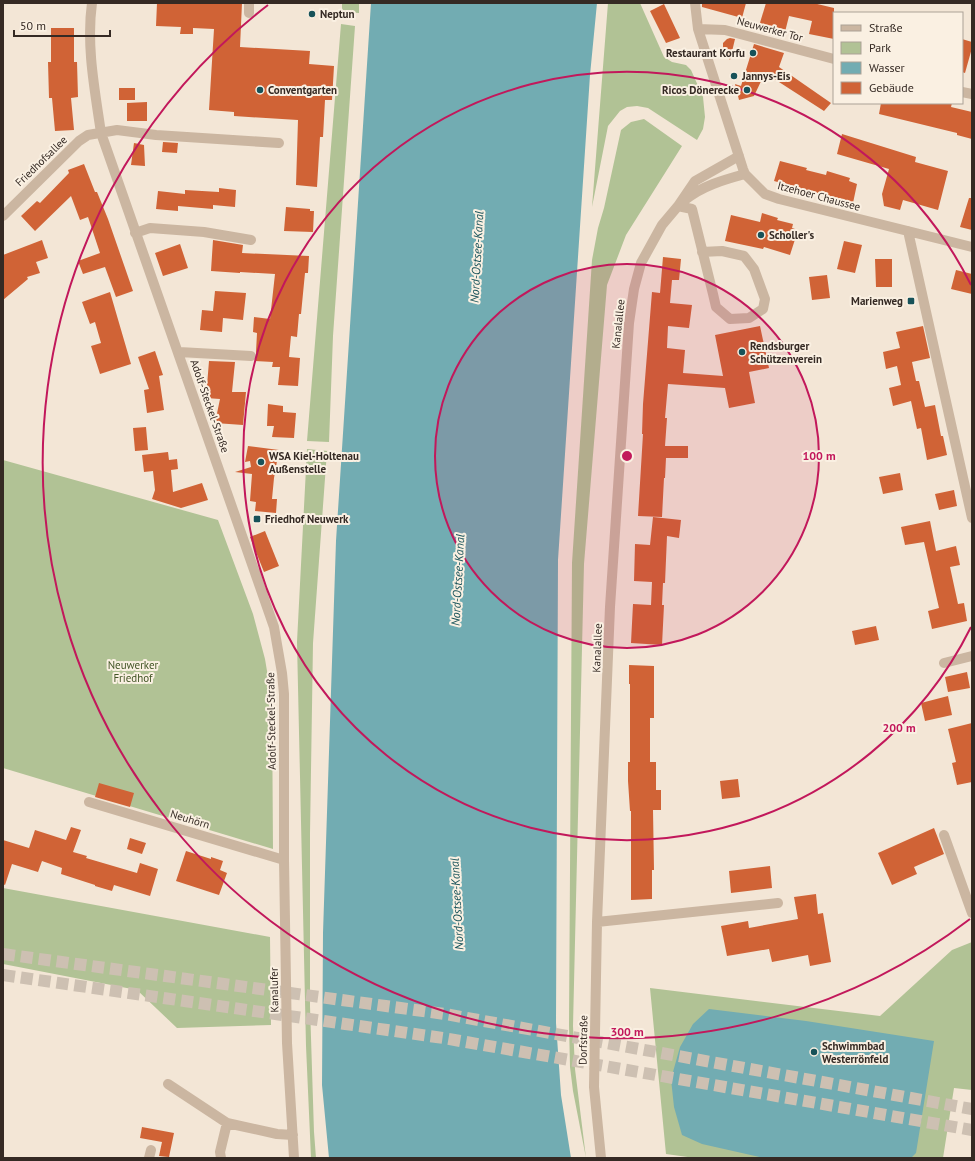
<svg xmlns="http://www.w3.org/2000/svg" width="975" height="1161" viewBox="0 0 975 1161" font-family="'PT Sans',sans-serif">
	<rect width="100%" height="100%" fill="#f3e6d6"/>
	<path fill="#b1c295" d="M342,3H359V13L342,12Z
		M608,3H640L664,57L672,62L686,65L691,70L703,97L705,117L703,129L697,140L648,108L637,106L627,107L620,111L608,126L592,207Z
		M341,24L355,26L333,336L329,442L307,441Z
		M644,119L682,146L626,235L607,285L584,564L573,1026L575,1069L586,1158L573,1091L570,1067L569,1025L572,563L592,260L598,228L604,208L621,130L631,122Z
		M307,449L327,451L313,643L310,834V1006L314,1132L316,1158H311L306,1046L297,642Z
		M3,460L218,520L253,614L265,659L272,701L273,849L3,768Z
		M3,888L270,937L271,1025L177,1028L137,990L3,964Z
		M972,942V1090L954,1088L943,1158H695L666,1154L650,988L880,1016L952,950Z"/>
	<path fill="#72acb2" d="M371,3H597L590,75L558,560L556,1023L561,1095L571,1158H329L322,1085L323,933L336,541Z
		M709,1009L806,1021L934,1041L916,1153L911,1158H764L702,1144L682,1135L674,1107L671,1079L680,1047L693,1024Z"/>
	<path fill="#d06336" d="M157,3H242L240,47L310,51L309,64L334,66L332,100H325L323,137H320L317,187L296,185L298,120L234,116V112L209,110L214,29L193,28V34H180L181,27L156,26Z
		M702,3H746L742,18L702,7Z
		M766,3H813L834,8V39L809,34L812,21L789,16L785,32L759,26Z
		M664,4L680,38L666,43L650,11Z
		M51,28H74V62H77L78,97L71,98L74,130L55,131L52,98H49L48,62H51Z
		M730,38L735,39L730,60L723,48V43L727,39Z
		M962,39L972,42V48L965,73L962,72Z
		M754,44L784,53L779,67L831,103L824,111L765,73L754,96L739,100L735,84L741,86Z
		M119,88H135V100H119Z
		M147,102V121H127V103Z
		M881,103H952L951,107L972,112V139L957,135V133L879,114Z
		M842,134L916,157L915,162L948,171L938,210L903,200L900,210L884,206L882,194L889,169L837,154Z
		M163,142L178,143L177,153L162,152Z
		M134,143L144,145L145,166L131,165Z
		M780,161L807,168L806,170L826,175L827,171L850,178L849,181L857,184L853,203L774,181Z
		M84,164L95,192H97L108,219L133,291L116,297L105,267L83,274L78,261L100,253L88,217L80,220L71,196L35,231L21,216L37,201L40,203L69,173L68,170Z
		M219,188L236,190L235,207L213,205V209L178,206V211L156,209L158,191L185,194V190L219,192Z
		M969,198H972V230L960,227Z
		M286,207L310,209V211H314L313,232L284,231Z
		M762,213L778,218L777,220L793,224L792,228L798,230L790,255L764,247L763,249L725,241L731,215L760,222Z
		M42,240L48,258L36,262L40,273L27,277L28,279L3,300V255Z
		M213,240L243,245L242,253L309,256L308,273H305L301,314H299L297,337L291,336L289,357L300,358L298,386L278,385L280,367H272L273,362L255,361L257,357L256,352L257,333L253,332L254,317L270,319L275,274L240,272V273L211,271Z
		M844,241L862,245L855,273L837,269Z
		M180,244L188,268L163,276L155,253Z
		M663,257L681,259L679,280H672L670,303L692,305L689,328L668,326L667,348L685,350L683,373L723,376L715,335L760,326L769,368L749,372L755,403L729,408L725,388L668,384L665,418H667L665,446H688V458H666L665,478H664L662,517L638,516L643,434H642L643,404L652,292L660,293Z
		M875,259H892V287H876Z
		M956,270L972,274V294L951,289Z
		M827,275L830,298L812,300L809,277Z
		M215,291L246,293L243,320L223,318L222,332L200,330L202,310L213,311Z
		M110,292L131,364L100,374L91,346L101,343L95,322L90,324L82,302Z
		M923,326L930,358L912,362L916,381H919L925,407L935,405L941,436H943L947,455L927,460L921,428L917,429L911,401L893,406L889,388L901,385L897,366L886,369L883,352L900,348L896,332Z
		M155,351L163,375L159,376L164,410L147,413L144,390L149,389L138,357Z
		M209,361L235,362L232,392H246L243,425L215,423L220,399L206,398Z
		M268,404L283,406V412L296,413L294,438L272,437L274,426H267Z
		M146,427L148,450L135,451L133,428Z
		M248,446L279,450L274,478L272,499H277L276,513L255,511L256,502L250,501L252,474L235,472L251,467L250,461L245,462Z
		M168,452L169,460L177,459L178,469L171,470L173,492L202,483L208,500L181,508L152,499L155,490L153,471L144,472L142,455Z
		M900,473L903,490L883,494L879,477Z
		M954,490L957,506L939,510L935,494Z
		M653,517L681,520L679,538L667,536L665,583H663L662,605H664L662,645L631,643L633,604L651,605L652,582L634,581L635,544L650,545Z
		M930,521L936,551L956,546L960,565L950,567L958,604L964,603L967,621L932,629L928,611L939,608L924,542L905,545L901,527Z
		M265,531L279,566L264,572L250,537Z
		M876,626L879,640L855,645L852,631Z
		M629,665L654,666V718H650V762H656V790H661V810H653L654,870H652V899L631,900V811H630L628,781V762H630V684H629Z
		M967,672L970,688L948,692L945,677Z
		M948,696L952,715L925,721L921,703Z
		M972,723V782L957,785L952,763L956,762L948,729Z
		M738,779L740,797L722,799L720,781Z
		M99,783L134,793L130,807L95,797Z
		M71,827L81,830L73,852L87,856L86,858L137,873L140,863L158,869L150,896L114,885L112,891L95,886V885L61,874L62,868L42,861L38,872L12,864L5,885L3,884V840L29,848L35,830L66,840Z
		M934,828L944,854L914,867L917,874L892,885L878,853Z
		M130,838L146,843L142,854L127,849Z
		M186,851L211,859V857L223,861L220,870L227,873L219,895L176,881Z
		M770,866L772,888L731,893L729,871Z
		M816,894L818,914L823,913L831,962L810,966L808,955L772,962L769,949L727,956L721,926L748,921L749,928L798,919L794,897Z
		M142,1127L174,1133L169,1157L159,1156L162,1142L140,1138Z"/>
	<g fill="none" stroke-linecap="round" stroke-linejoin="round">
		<path stroke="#cdc0b2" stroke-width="12" stroke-dasharray="12 6" stroke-linecap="butt" d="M3,954L445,1014L972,1109
			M3,975L443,1038L972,1130"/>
		<path stroke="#cbb6a1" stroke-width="10" d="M92,3C86,46 95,91 101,133L274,627L282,673L284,694V860L287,1043L294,1158
			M695,3L698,29L743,169L745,174L765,194L779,199L972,247
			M249,13V3
			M698,29L725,30L834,59
			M962,92L972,94
			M685,200C702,186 723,180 745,174
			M678,206L692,209L713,294L716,307L730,319L749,318L763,309L765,299L754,269L744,256L722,251L702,252
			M3,216L79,141L88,135L117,130L156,135L279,143
			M908,231L972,518
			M135,233L150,228L204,232L251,240
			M179,352L251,356
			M944,663L972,656
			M89,802L284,860
			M944,835L972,913
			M597,922L778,903
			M168,1084L227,1123L277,1134L293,1135
			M149,1158L151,1150
			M221,1158L220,1152L227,1123
			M601,1158L594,1087L597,922L610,607L629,323L634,289L641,263L662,225L678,206L695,181L739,156"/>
	</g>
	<circle cx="627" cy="456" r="192" fill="#c2185b" fill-opacity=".12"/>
	<g fill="none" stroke="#c2185b" stroke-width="2">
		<circle cx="627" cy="456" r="192"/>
		<path d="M971 627A384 384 0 1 1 971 285"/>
		<path d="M970 919A576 576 0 0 1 268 5"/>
	</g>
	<g fill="#175259" stroke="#faf0e2" stroke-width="1.5">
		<circle cx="312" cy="14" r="4"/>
		<circle cx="753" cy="53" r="4"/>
		<circle cx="734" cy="76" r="4"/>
		<circle cx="260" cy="90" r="4"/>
		<circle cx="747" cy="90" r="4"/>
		<circle cx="761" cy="235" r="4"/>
		<rect x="907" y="297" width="8" height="8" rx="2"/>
		<circle cx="742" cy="352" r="4"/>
		<circle cx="261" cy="462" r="4"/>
		<rect x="253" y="515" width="8" height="8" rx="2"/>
		<circle cx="814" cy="1052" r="4"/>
	</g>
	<g text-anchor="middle" stroke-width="4" stroke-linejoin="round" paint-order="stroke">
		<g font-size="11" font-weight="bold" fill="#352a24" stroke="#faf0e2" text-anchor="start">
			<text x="320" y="18">Neptun</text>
			<text x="745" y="57" text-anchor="end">Restaurant Korfu</text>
			<text x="742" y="80">Jannys-Eis</text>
			<text x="268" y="94">Conventgarten</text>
			<text x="739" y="94" text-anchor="end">Ricos Dönerecke</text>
			<text x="769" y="239">Scholler's</text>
			<text x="903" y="305" text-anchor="end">Marienweg</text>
			<text x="750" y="350">Rendsburger<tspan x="750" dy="13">Schützenverein</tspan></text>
			<text x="269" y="460">WSA Kiel-Holtenau<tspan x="269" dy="13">Außenstelle</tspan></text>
			<text x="265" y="523">Friedhof Neuwerk</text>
			<text x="822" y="1050">Schwimmbad<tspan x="822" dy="13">Westerrönfeld</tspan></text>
		</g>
		<g font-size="11" fill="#352a24" stroke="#faf0e2">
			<text transform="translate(770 29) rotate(15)" y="4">Neuwerker Tor</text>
			<text transform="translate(41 161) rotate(-44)" y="4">Friedhofsallee</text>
			<text transform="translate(819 196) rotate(15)" y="4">Itzehoer Chaussee</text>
			<text transform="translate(618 324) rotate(-84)" y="4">Kanalallee</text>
			<text transform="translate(210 406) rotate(71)" y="4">Adolf-Steckel-Straße</text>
			<text transform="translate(597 648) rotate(-88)" y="4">Kanalallee</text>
			<text transform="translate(271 721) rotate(-91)" y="4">Adolf-Steckel-Straße</text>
			<text transform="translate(190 819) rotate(17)" y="4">Neuhörn</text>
			<text transform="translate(274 990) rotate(-91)" y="4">Kanalufer</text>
			<text transform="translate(583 1040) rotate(-89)" y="4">Dorfstraße</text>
		</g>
		<g font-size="11" fill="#425526" stroke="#faf0e2">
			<text x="133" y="669">Neuwerker<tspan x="133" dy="13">Friedhof</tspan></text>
		</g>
		<g font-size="12" font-style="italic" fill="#175259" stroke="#faf0e2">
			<text transform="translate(477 257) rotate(-87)" y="4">Nord-Ostsee-Kanal</text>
			<text transform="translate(458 580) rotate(-87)" y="4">Nord-Ostsee-Kanal</text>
			<text transform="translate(457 904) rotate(-93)" y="4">Nord-Ostsee-Kanal</text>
		</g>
	</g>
	<circle cx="627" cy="456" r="6" fill="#c2185b" stroke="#faf0e2" stroke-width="2"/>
	<g font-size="12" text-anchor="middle" font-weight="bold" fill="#c2185b" stroke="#faf0e2" stroke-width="4" stroke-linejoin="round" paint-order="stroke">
		<text x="819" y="460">100 m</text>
		<text x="899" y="732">200 m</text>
		<text x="627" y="1036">300 m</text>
	</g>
	<rect width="975" height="1161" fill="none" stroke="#352a24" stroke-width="8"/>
	<rect x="833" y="12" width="130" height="92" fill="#faf0e2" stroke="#aba196"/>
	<rect x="841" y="25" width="20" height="6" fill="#cbb6a1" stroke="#aba196"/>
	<text x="869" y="32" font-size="12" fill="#352a24">Straße</text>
	<rect x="841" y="42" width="20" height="12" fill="#b1c295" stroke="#aba196"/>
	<text x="869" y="52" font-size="12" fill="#352a24">Park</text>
	<rect x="841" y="62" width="20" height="12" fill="#72acb2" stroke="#aba196"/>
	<text x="869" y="72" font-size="12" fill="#352a24">Wasser</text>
	<rect x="841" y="82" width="20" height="12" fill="#d06336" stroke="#aba196"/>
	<text x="869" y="92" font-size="12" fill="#352a24">Gebäude</text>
	<path d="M14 30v6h96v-6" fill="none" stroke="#352a24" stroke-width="2"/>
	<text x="20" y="30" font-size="12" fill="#352a24" stroke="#faf0e2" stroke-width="3" paint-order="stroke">50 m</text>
</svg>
